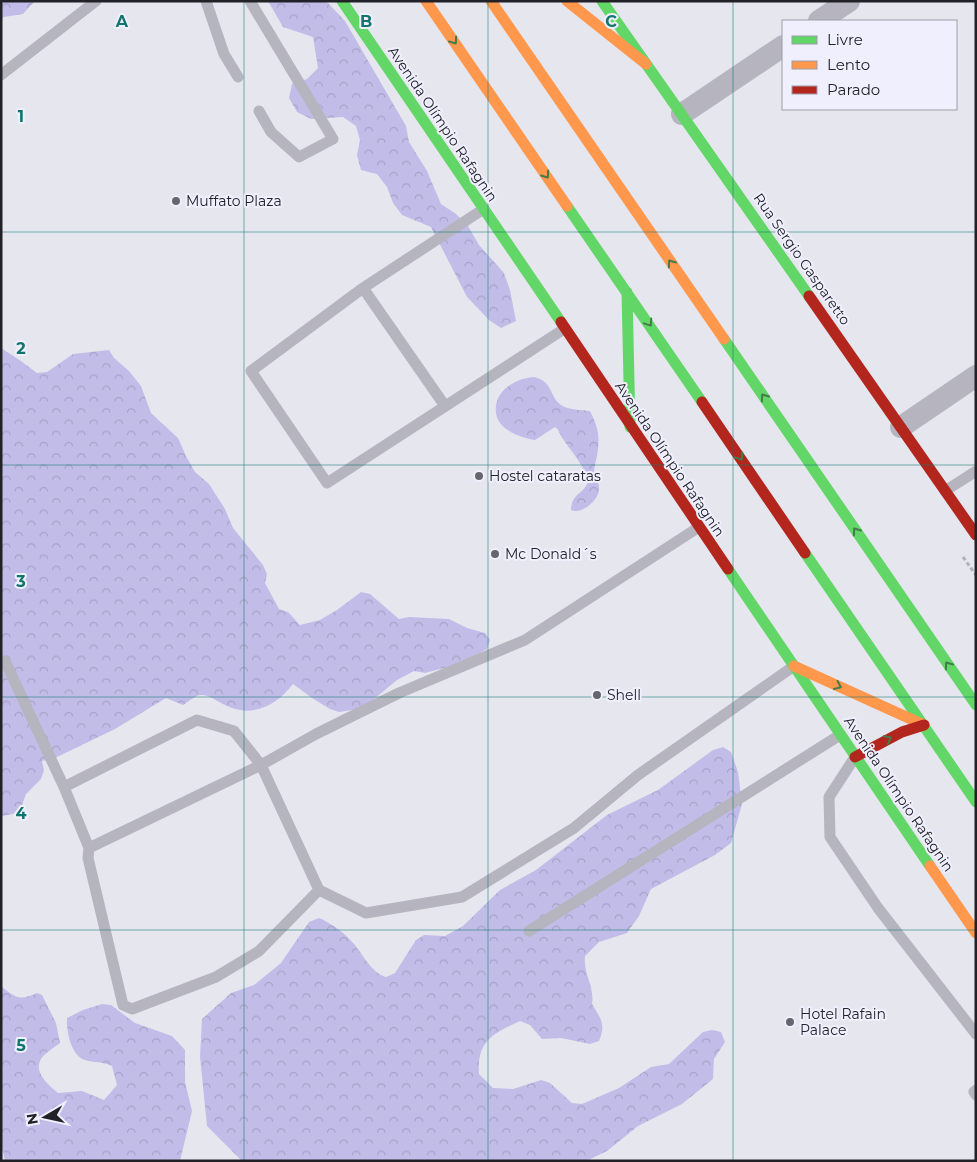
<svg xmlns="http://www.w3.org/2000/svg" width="977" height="1162" viewBox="0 0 977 1162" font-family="Montserrat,sans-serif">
	<defs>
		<pattern id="forest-crowns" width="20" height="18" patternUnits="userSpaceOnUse" patternTransform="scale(1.25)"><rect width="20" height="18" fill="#c1bde8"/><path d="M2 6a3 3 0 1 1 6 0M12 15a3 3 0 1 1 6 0" fill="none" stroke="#a6a2c7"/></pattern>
	</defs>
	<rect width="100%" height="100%" fill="#e6e6ef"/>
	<path fill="url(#forest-crowns)" d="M1,1H35L23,14L4,17L1,19Z
		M268,1H326L345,21L406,126L409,142L427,171L441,204L456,214L468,226L479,245L504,273L510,290L516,321L501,328L489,320L467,297L431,227L402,215L393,203L387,187L377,174L361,170L357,155L360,140L356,126L343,117L311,119L297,112L289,98L292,84L307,79L318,68L313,37L283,27Z
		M1,348L21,361L37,373L47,372L73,354L109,350L114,358L129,371L141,386L151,413L178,438L186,456L195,472L209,484L225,509L233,528L263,565L267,574L265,583L279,609L288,612L300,625L320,620L337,610L361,592L370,594L399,619L409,617L449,619L467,628L485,633L490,640L487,649L463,663L425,673L414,671L397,680L367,705L358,709L339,712L330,709L312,698L293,684C277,705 252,719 225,705C218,702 209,694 200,695C195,696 188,702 183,705L166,698L115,729L55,758L42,761L44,770L41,779L26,794L21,808L13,814L1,816Z
		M534,377C554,382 548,395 561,405C568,410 582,410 590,411C599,429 600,437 597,456C596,461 594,467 594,472C595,478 600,483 599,490C598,501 581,515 571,510C572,493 582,495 587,484C592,474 566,445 561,436C559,432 559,430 555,427L535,440C521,438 498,430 496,413C493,391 516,378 534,377Z
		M723,747L731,752L738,772L742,804L731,843L715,855L651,889L639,916L627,933L599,942L585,956C583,974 595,987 592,1004C601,1019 606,1024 599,1041L590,1044L561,1038L542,1039L530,1025L520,1021C493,1034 477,1040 479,1074L493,1088L513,1089L541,1080L550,1083L572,1103L582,1104L619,1088L651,1067L669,1064L703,1032L712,1030L721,1032L725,1042L714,1059L713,1079L682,1104L638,1126L607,1151L586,1161H242L207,1126L200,1057L202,1019L231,993L254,985L281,963L309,922L319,918C331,923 345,933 354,944C364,956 371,972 386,977L395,973L416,940L424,935L445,936L463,926L500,890L536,870L607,815L658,790L713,750Z
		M1,986C16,998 19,1001 37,993L42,995L56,1023L60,1043C55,1047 45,1053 41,1059C33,1073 49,1085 58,1093L82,1091L104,1100L117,1085L112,1066C102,1061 94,1063 85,1060C71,1056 66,1030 67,1018L83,1010L102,1004L111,1005L135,1023L172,1036L185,1050V1082L192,1111L180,1161H5L3,1151H1Z"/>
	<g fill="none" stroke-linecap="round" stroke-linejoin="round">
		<path stroke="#b2b2ba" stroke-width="3" stroke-dasharray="4 2.5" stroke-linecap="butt" d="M963,557L976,575"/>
		<path stroke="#b5b4bf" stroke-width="11" d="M206,1L224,54L238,77
			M250,1L333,139L299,157L271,132L259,111
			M1,75L96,1
			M482,210L363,288L251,371L327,483L564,329
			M363,288L445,406
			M945,491L976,471
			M699,527L525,640L399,693L316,734L261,765L319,890L366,913L462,897L574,828L638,775L794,666
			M5,661L64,787L89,848
			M855,757L829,797L830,837L878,908L976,1034
			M64,787L197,720L234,731L261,765L89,848L88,858L123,1005L132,1009L216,977L259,951L319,890
			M529,931L840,735
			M976,1090L974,1092L976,1095"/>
		<path stroke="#b5b4bf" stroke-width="22" d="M819,21L849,1
			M682,114L783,46
			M901,427L976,376"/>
		<path stroke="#63d668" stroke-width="11" d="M342,1L561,322
			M602,1L809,296
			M567,206L702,402
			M627,292L630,427
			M724,339L976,705
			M805,553L976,802
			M728,569L930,866"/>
		<path stroke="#ff974d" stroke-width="11" d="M426,1L567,206
			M491,1L724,339
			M567,1L646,64
			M794,666L924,725
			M930,866L976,933"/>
		<path stroke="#b3261e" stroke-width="11" d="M809,296L976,535
			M561,322L728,569
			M702,402L805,553
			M855,757L902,732L924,725"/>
	</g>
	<defs><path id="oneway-chevron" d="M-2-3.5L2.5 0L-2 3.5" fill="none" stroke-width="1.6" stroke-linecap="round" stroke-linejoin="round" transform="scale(1.25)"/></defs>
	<g stroke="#427c48">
		<use href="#oneway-chevron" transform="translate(454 41) rotate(55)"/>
		<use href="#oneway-chevron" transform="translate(546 175) rotate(55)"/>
		<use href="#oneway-chevron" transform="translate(671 263) rotate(-125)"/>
		<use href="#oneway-chevron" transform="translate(649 323) rotate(56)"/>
		<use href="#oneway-chevron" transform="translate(764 397) rotate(-125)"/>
		<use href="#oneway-chevron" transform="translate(740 457) rotate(56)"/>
		<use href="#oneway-chevron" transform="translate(856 531) rotate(-125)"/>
		<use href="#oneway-chevron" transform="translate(948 665) rotate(-125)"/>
		<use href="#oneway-chevron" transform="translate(838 686) rotate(25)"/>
		<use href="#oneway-chevron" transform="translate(888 739) rotate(-28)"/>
	</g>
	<path fill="none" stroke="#0f766e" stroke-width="1" stroke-opacity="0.55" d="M244,1V1161M488,1V1161M733,1V1161M1,232H976M1,465H976M1,697H976M1,930H976"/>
	<g fill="#67666e" stroke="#f0effd" stroke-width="2">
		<circle cx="176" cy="201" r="5"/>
		<circle cx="479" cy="476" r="5"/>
		<circle cx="495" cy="554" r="5"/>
		<circle cx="597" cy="695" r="5"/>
		<circle cx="790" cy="1022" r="5"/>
	</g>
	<g text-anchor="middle" stroke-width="4" stroke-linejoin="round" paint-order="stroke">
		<g font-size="14" fill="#222128" stroke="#f0effd">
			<text transform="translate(443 124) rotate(56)" y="5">Avenida Olímpio Rafagnin</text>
			<text transform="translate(802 259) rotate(55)" y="5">Rua Sergio Gasparetto</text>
			<text transform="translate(670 459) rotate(56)" y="5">Avenida Olímpio Rafagnin</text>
			<text transform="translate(899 794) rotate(56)" y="5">Avenida Olímpio Rafagnin</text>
		</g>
		<g font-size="14" fill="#222128" stroke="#f0effd" text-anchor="start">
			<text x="186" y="206">Muffato Plaza</text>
			<text x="489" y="481">Hostel cataratas</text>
			<text x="505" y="559">Mc Donald´s</text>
			<text x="607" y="700">Shell</text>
			<text x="800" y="1019">Hotel Rafain<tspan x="800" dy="16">Palace</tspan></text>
		</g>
	</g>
	<g font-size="16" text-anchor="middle" font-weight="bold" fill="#0f766e" stroke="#f0effd" stroke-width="4" stroke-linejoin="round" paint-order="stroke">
		<text x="122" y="27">A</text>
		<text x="366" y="27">B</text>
		<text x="611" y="27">C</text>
		<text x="21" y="122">1</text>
		<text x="21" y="354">2</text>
		<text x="21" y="587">3</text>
		<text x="21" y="819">4</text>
		<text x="21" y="1051">5</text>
	</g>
	<rect width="977" height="1162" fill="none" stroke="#222128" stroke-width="5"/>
	<rect x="782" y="20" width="175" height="90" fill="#f0effd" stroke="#9e9da8"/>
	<rect x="792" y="36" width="25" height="8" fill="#63d668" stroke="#9e9da8"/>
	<text x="827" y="45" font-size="15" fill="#222128">Livre</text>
	<rect x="792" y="61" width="25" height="8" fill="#ff974d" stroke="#9e9da8"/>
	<text x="827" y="70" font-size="15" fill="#222128">Lento</text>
	<rect x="792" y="86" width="25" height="8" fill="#b3261e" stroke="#9e9da8"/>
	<text x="827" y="95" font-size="15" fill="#222128">Parado</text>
	<g transform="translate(45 1117) rotate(261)" stroke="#f0effd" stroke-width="4" paint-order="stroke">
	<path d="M0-4L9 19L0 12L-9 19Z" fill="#222128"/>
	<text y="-8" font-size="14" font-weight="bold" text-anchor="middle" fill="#222128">N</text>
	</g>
</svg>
